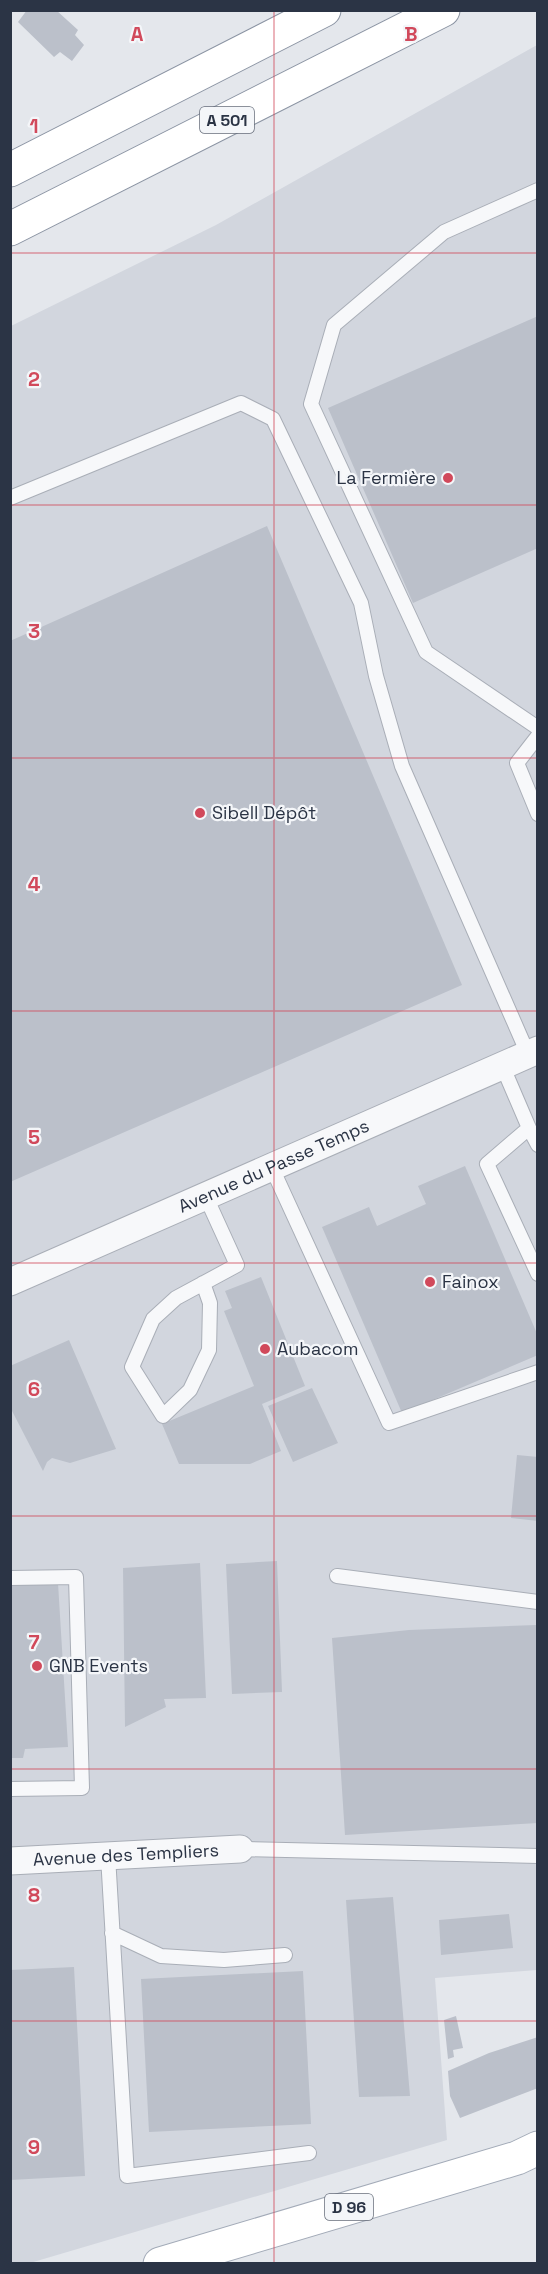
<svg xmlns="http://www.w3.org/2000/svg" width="548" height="2274" viewBox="0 0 548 2274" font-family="'Space Grotesk',sans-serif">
	<rect width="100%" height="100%" fill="#e4e7ec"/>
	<path fill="#d2d6de" d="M537,45V1970L435,1978L447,2140L30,2263L11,2264V326L216,225Z"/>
	<path fill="#bbc0ca" d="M27,10H56L78,30L75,35L84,45L72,61L60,52L54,57L18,22Z
		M538,316V548L413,603L328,408Z
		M267,526L462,985L10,1182V641Z
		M465,1166L538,1336V1355L402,1413L322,1227L369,1207L377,1226L426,1204L418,1186Z
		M261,1277L305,1386L262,1404L281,1451L250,1464H179L162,1424L254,1386L224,1311L232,1308L225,1291Z
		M69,1340L116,1449L70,1463L52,1458L47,1462L43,1471L10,1407V1366Z
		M312,1388L338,1443L293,1462L268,1406Z
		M517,1455L538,1457V1521L511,1518Z
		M277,1561L282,1692L232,1694L226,1564Z
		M200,1563L206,1698L164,1699L166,1707L125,1727L123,1568Z
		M58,1583L68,1747L25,1749L23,1758H10V1585Z
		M536,1625L538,1823L345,1835L332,1638L409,1630Z
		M393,1897L410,2096L359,2097L346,1900Z
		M509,1914L513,1948L441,1955L439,1920Z
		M74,1967L85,2176L10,2180V1970Z
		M303,1971L311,2124L149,2132L141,1979Z
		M456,2016L463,2048L453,2050L454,2057L448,2059L444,2020Z
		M538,2037V2088L460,2118L450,2096L448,2071L489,2053Z"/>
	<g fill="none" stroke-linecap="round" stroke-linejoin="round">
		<defs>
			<path id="lane" d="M538,190L444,232L334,325L311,404L426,652L538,728
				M10,498L241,403L273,419L361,603L376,676L402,766L528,1054
				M538,736L517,763L538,814
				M502,1065L529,1128L487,1164L538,1274
				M529,1128L538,1145
				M272,1168L389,1423L538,1372
				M203,1283L210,1303L209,1350L190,1390L163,1416L132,1367L153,1319L176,1298L237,1265L206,1197
				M337,1576L538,1602
				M10,1578L76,1577L82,1788L10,1789
				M240,1849L538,1856
				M108,1856L127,2176L309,2153
				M112,1933L161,1956L224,1960L285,1955"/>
			<g id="street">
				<path id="s1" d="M10,1282L538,1050"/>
				<path id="s2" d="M10,1861L240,1849"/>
			</g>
			<path id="primary" d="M160,2264L517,2158L538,2148"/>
			<path id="highway" d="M10,170L324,10
				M10,229L443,10"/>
		</defs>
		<use href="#lane" stroke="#a9aeb7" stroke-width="16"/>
		<use href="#street" stroke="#a9aeb7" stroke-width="29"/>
		<use href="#primary" stroke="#a3abb8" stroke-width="35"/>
		<use href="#highway" stroke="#8b94a3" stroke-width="35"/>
		<use href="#lane" stroke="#f7f8fa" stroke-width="14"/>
		<use href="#street" stroke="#f7f8fa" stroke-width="27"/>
		<use href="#primary" stroke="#fff" stroke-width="33"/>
		<use href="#highway" stroke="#fff" stroke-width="33"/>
	</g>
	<path fill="none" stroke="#d1495b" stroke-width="1.5" stroke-opacity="0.55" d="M274,10V2264M10,253H538M10,505H538M10,758H538M10,1011H538M10,1263H538M10,1516H538M10,1769H538M10,2021H538"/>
	<g fill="#d1495b" stroke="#f4f6f9" stroke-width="2">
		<circle cx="448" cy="478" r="6"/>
		<circle cx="200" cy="813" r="6"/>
		<circle cx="430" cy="1282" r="6"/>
		<circle cx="265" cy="1349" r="6"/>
		<circle cx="37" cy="1666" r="6"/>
	</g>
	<g text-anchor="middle" stroke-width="4.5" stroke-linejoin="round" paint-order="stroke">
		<g fill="#f4f6f9" stroke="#676e7b" stroke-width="1.5">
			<rect x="200" y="107" width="54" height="26" rx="4.5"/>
			<rect x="325" y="2194" width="48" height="26" rx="4.5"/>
		</g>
		<g font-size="16" font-weight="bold" fill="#2b3445">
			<text x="227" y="126">A 501</text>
			<text x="349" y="2213">D 96</text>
		</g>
		<g font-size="18" fill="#2b3445" stroke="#f4f6f9" text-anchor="start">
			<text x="436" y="484" text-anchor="end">La Fermière</text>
			<text x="212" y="819">Sibell Dépôt</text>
			<text x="442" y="1288">Fainox</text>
			<text x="277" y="1355">Aubacom</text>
			<text x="49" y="1672">GNB Events</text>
		</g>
		<g font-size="18" fill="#2b3445" stroke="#f4f6f9">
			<text dy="6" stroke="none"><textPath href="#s1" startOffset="288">Avenue du Passe Temps</textPath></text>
			<text dy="6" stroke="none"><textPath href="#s2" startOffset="116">Avenue des Templiers</textPath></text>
		</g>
	</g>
	<g font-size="20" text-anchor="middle" font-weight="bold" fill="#d1495b" stroke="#f4f6f9" stroke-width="4.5" stroke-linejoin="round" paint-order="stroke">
		<text x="137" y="41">A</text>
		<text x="411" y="41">B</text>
		<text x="34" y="133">1</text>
		<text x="34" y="386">2</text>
		<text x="34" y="638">3</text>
		<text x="34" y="891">4</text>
		<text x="34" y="1144">5</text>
		<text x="34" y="1396">6</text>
		<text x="34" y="1649">7</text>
		<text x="34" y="1902">8</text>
		<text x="34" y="2154">9</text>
	</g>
	<rect width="548" height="2274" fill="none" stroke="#2b3445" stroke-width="24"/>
</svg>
